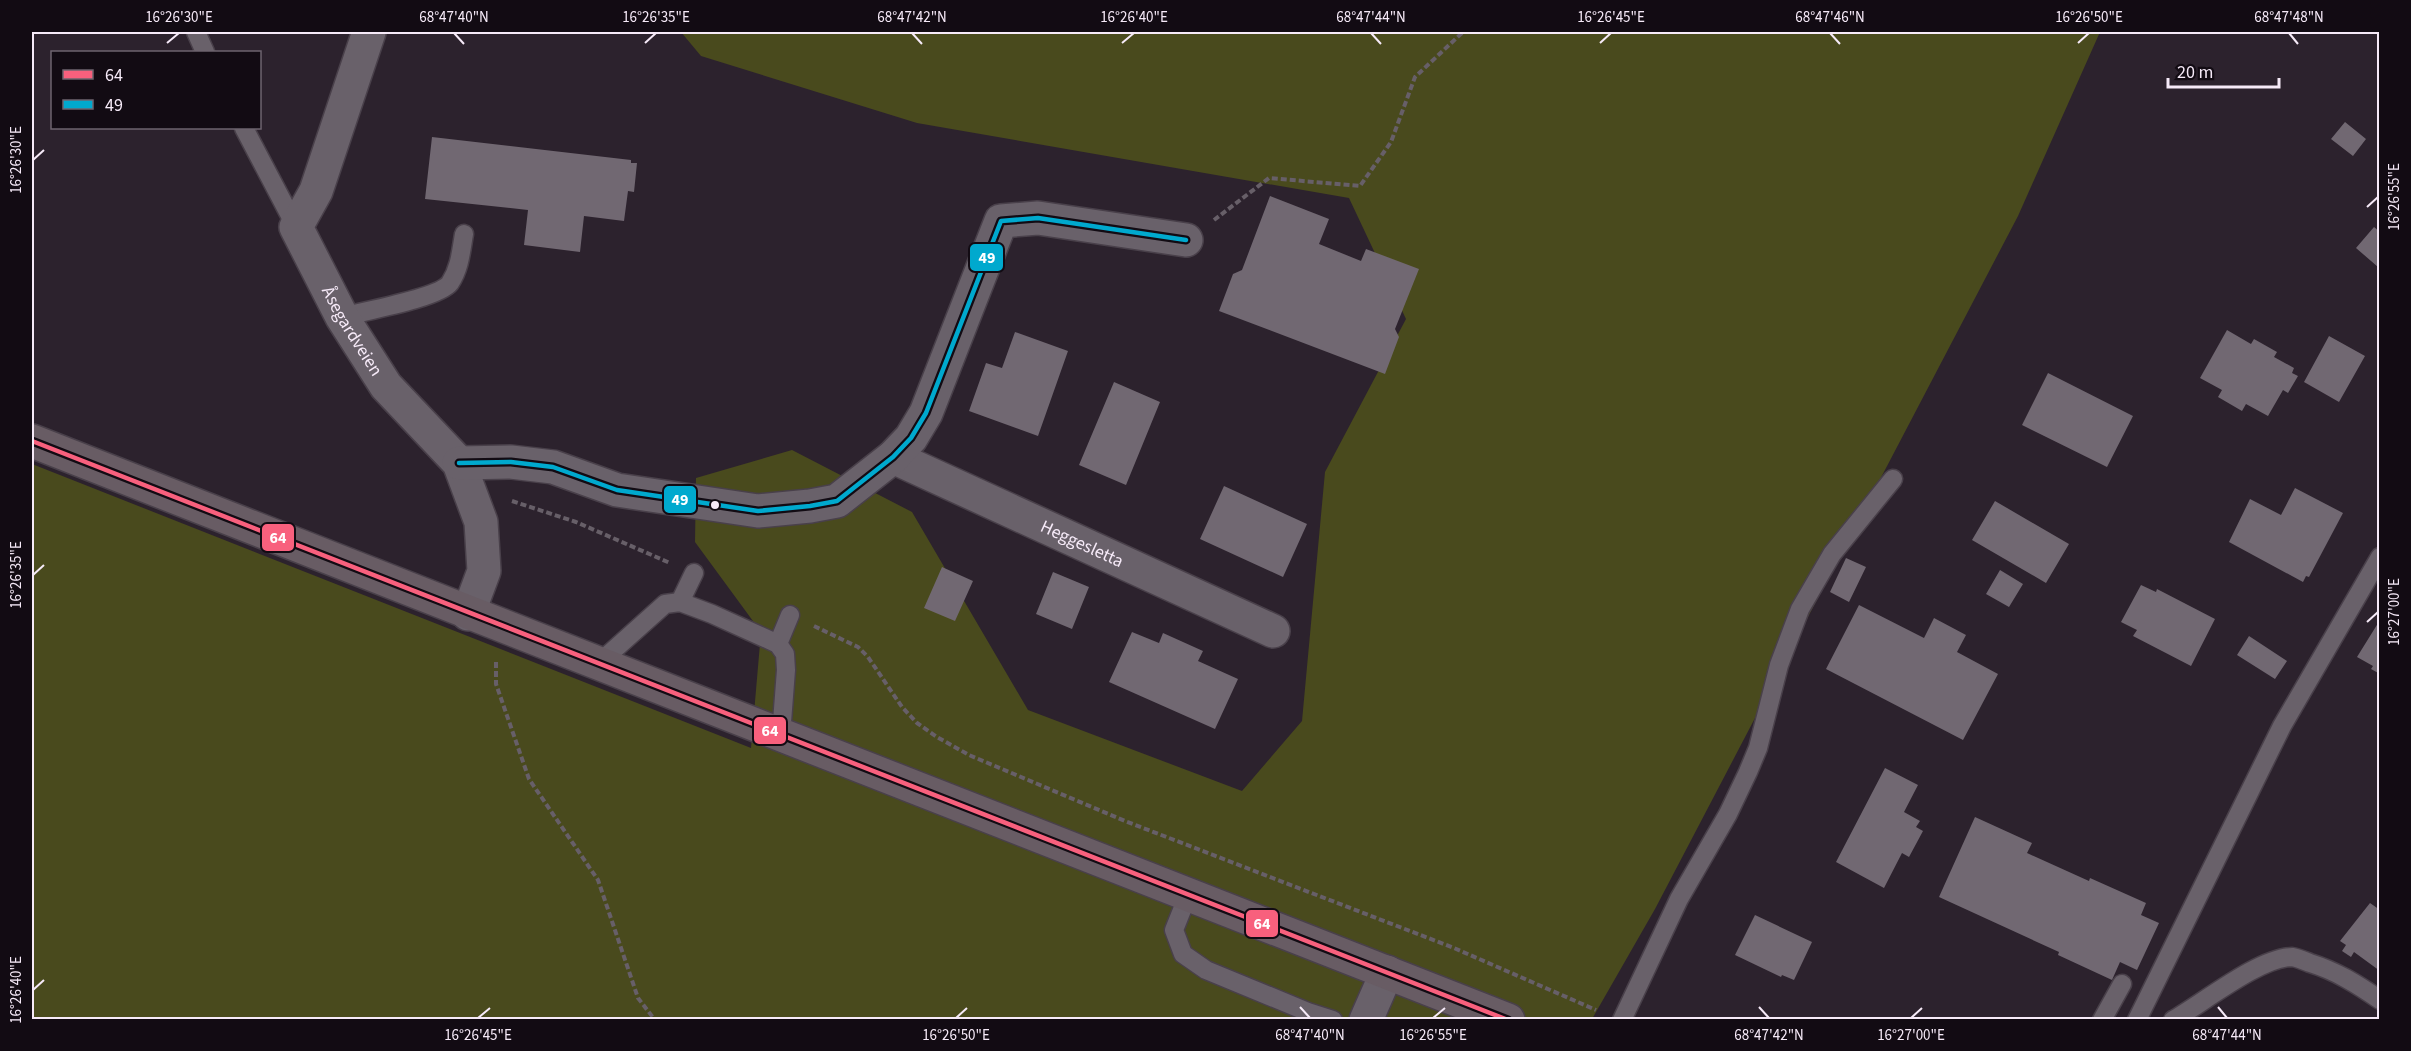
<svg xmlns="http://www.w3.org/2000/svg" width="2411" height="1051" viewBox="0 0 2411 1051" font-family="'Source Sans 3',sans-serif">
	<rect width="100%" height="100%" fill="#2c222d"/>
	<path fill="#494a1d" d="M681,32H2100L2018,216L1655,909L1592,1019H32V464L751,748L761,632L695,542L696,478L792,450L912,512L1028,710L1242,791L1302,721L1325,472L1406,319L1349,198L917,123L701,56Z"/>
	<path fill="#716872" d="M2345,122L2366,139L2353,156L2331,139Z
		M432,137L631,160V163H637L634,192L628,191L624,221L584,216L580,252L524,245L528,210L425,199Z
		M1270,196L1329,219L1319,244L1361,261L1366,249L1419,269L1395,329L1399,337L1385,374L1219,311L1233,274L1242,270Z
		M2374,227L2380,232L2378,267L2356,248Z
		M2227,330L2251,344L2254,339L2277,352L2274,357L2294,368L2292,373L2298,376L2288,393L2283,390L2268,416L2246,404L2242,411L2218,397L2222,390L2200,378Z
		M1015,332L1068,351L1038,436L969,411L986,363L1002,368Z
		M2329,336L2365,356L2339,402L2304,382Z
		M2048,373L2133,416L2107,467L2022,425Z
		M1114,382L1160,402L1126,485L1079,465Z
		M1224,486L1307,524L1283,577L1200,539Z
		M2295,488L2343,513L2309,577L2306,576L2303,582L2229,542L2250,499L2281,515Z
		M1995,501L2069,544L2046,583L1972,540Z
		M1846,558L1866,567L1849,602L1830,592Z
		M942,567L973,581L955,621L924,608Z
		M2000,570L2023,584L2009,607L1986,594Z
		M1053,572L1089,587L1072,629L1036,614Z
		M2141,585L2156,592L2157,589L2215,619L2191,666L2133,636L2137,630L2121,622Z
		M1859,605L1924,638L1934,618L1966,635L1957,652L1998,674L1963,740L1826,669Z
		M2380,620V674L2371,669L2373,666L2357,657Z
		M1132,632L1159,643L1163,633L1203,651L1198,661L1238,679L1215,729L1109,682Z
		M2249,636L2287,661L2275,679L2237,655Z
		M1885,768L1918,785L1904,812L1920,821L1916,827L1923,831L1909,857L1902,853L1884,888L1836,862Z
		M1975,817L2032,843L2027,853L2089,881L2090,878L2146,903L2141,915L2159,923L2137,970L2120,962L2112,980L2058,955L2059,952L1939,897Z
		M2370,903L2380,910V971L2354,952L2351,957L2342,951L2346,945L2340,941Z
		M1755,915L1812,942L1794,980L1782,975L1781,977L1735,955Z"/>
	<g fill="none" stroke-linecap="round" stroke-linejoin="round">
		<defs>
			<path id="service" d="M196,32L205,52
				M244,128L296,227
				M342,317C364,311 439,298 450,283C460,268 461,251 464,234
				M680,602L694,573
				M778,644L790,615
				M598,664L665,604L680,602L712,614L778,644L785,654L786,670L781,735
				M1188,895L1174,930L1183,954L1206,970L1308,1012L1333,1020
				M1622,1020L1679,899L1728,814L1748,772L1758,748L1779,665L1800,609L1832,554L1893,479
				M2102,1020L2122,984
				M2137,1020L2282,726L2380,557
				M2173,1020C2203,1003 2260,957 2292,957C2298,958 2305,961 2310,963C2336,971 2357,984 2380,1000"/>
			<g id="minor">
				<path id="s1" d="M369,32L316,191L296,227L342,317L386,386L459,463L481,522L484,571L468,614"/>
				<path id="s2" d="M893,457L1273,631"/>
				<path d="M459,463L511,462L553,467L617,490L758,511L810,506L837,501L893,457L911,438L926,413L1001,221L1038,218L1186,240"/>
				<path d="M1366,1020L1387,972"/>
			</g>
			<path id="primary" d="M32,441L1508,1020"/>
		</defs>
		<use href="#service" stroke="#49404a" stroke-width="21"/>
		<use href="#minor" stroke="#49404a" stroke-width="36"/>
		<use href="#primary" stroke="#49404a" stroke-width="36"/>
		<path stroke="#675f68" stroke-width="4" stroke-dasharray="6 3" stroke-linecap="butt" d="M1214,220L1269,178L1360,186L1391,142L1415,77L1463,32
			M512,501L576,522L670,563
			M814,626L858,647L868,657L902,707L917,723L937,737L969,755L1125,821L1454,948L1596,1010
			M496,662V684L529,779L598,880L638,998L655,1020"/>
		<use href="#service" stroke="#69616a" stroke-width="18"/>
		<use href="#minor" stroke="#69616a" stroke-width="33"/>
		<use href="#primary" stroke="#685c64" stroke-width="33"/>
		<defs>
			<path id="bus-1" d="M32,441L1508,1020"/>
			<path id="bus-2" d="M459,463L511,462L553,467L617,490L758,511L810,506L837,501L893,457L911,438L926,413L1001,221L1038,218L1186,240"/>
		</defs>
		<use href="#bus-1" stroke="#120b13" stroke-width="9"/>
		<use href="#bus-2" stroke="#120b13" stroke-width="9"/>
		<use href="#bus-1" stroke="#f8607d" stroke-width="4.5"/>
		<use href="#bus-2" stroke="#00a9ce" stroke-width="4.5"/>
	</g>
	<path fill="none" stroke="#f6eaf8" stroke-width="2" d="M454,33L464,44M912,33L922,44M1371,33L1381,44M1830,33L1840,44M2289,33L2298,44M167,43L179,33M645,43L656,33M1122,43L1134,33M1600,43L1611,33M2078,43L2089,33M33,160L44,150M2367,207L2378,197M33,575L44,565M2367,622L2378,612M33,990L44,980M1300,1007L1310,1018M1759,1007L1769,1018M2218,1007L2227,1018M478,1018L490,1008M956,1018L967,1008M1433,1018L1445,1008M1911,1018L1922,1008"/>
	<circle fill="#f6eaf8" stroke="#120b13" stroke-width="2" cx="715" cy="505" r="5"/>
	<g text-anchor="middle" stroke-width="6" stroke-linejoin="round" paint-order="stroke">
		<g font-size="18" fill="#f6eaf8" stroke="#120b13">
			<text dy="6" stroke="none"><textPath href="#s1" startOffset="327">Åsegardveien</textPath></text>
			<text dy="6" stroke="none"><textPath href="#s2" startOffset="208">Heggesletta</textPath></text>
		</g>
	</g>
	<g stroke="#120b13" stroke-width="2">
		<rect x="969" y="243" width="35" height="29" rx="6" fill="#00a9ce"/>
		<rect x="663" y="485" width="34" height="29" rx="6" fill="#00a9ce"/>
		<rect x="261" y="523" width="34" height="29" rx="6" fill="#f8607d"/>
		<rect x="753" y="716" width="34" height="29" rx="6" fill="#f8607d"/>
		<rect x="1245" y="909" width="34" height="29" rx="6" fill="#f8607d"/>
	</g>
	<g font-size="16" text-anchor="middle" font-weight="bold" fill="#fff">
		<text x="987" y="263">49</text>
		<text x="680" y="505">49</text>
		<text x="278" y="543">64</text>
		<text x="770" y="736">64</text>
		<text x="1262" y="929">64</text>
	</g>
	<rect width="2411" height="1051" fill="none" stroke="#120b13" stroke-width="66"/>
	<rect x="51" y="51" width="210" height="78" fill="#120b13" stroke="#6d646f" stroke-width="1.5"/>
	<rect x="63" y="70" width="30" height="9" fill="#f8607d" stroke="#6d646f" stroke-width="1.5"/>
	<text x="105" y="81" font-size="18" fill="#f6eaf8">64</text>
	<rect x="63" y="100" width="30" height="9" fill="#00a9ce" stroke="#6d646f" stroke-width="1.5"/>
	<text x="105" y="111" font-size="18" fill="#f6eaf8">49</text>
	<path d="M2168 78v9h111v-9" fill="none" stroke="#f6eaf8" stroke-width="3"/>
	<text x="2177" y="78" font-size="18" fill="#f6eaf8" stroke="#120b13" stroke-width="4.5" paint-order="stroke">20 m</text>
	<rect x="33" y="33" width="2345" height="985" fill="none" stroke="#f6eaf8" stroke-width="2"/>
	<g font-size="15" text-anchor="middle" fill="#f6eaf8">
		<text x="179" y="22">16°26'30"E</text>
		<text x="454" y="22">68°47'40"N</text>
		<text x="656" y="22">16°26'35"E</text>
		<text x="912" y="22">68°47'42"N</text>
		<text x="1134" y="22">16°26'40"E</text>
		<text x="1371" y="22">68°47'44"N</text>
		<text x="1611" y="22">16°26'45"E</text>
		<text x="1830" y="22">68°47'46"N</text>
		<text x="2089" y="22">16°26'50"E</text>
		<text x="2289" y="22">68°47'48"N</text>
		<text transform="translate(16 160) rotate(-90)" y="5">16°26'30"E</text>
		<text transform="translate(2394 197) rotate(-90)" y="5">16°26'55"E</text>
		<text transform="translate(16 575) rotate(-90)" y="5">16°26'35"E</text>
		<text transform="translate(2394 612) rotate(-90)" y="5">16°27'00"E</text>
		<text transform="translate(16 990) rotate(-90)" y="5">16°26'40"E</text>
		<text x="478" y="1040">16°26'45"E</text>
		<text x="956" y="1040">16°26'50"E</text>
		<text x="1310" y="1040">68°47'40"N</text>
		<text x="1433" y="1040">16°26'55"E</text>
		<text x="1769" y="1040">68°47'42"N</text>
		<text x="1911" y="1040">16°27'00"E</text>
		<text x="2227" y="1040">68°47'44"N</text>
	</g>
</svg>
